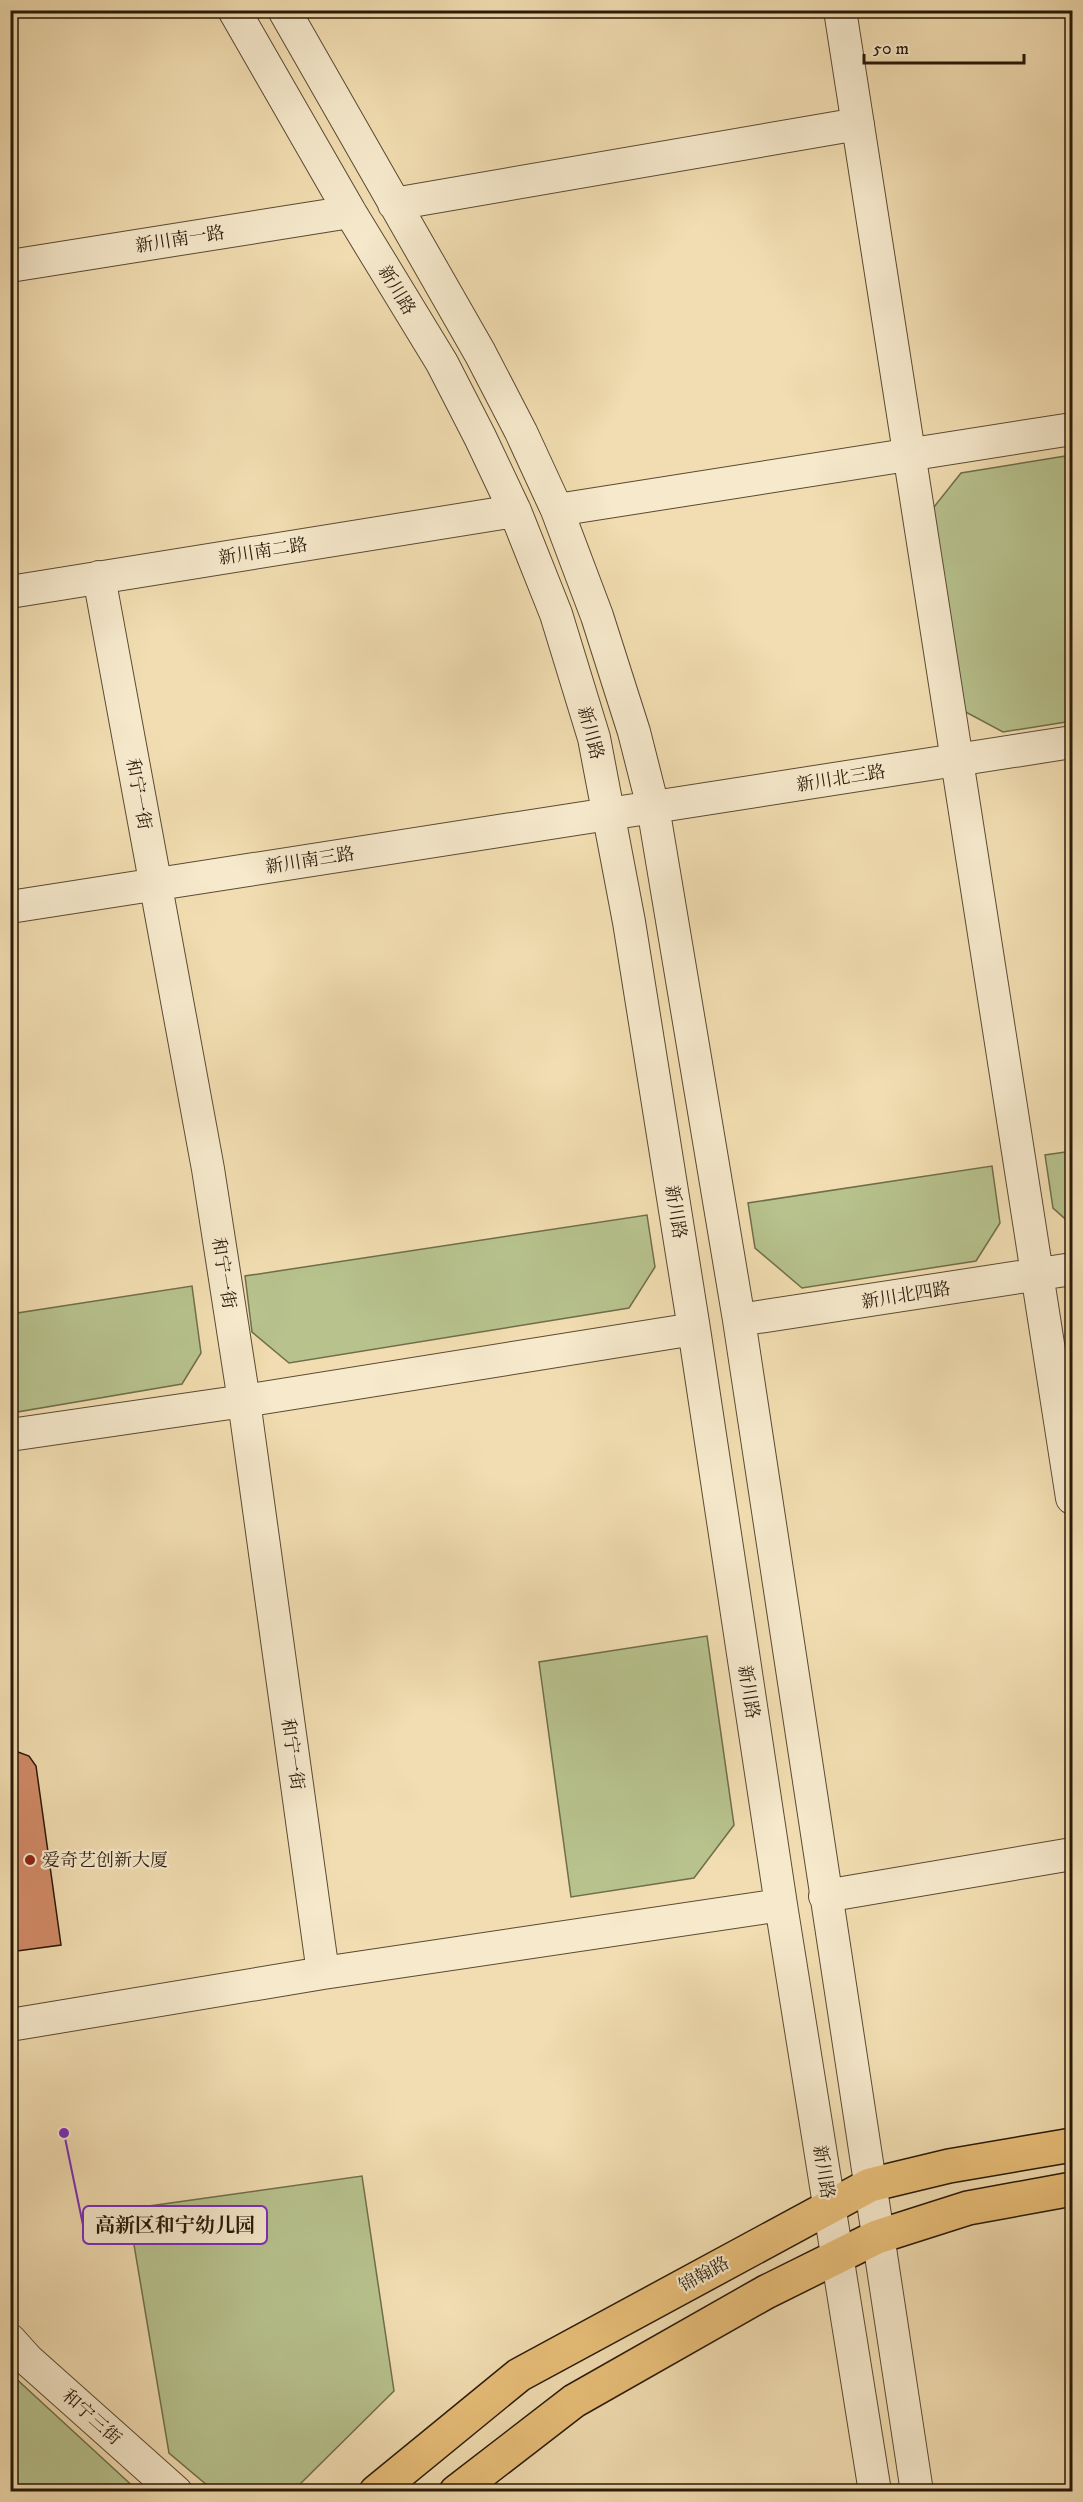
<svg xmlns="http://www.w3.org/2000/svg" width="1083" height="2502" viewBox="0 0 1083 2502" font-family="'IM FELL DW Pica','Noto Serif SC',serif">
	<rect width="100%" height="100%" fill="#f1ddb1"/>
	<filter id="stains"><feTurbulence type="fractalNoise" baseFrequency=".00333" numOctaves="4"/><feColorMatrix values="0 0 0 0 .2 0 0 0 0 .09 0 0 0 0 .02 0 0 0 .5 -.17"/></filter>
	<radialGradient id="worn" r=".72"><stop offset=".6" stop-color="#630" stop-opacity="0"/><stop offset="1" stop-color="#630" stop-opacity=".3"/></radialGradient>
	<path fill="#b7c28d" stroke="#706e4b" stroke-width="1.5" d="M1072,455V721L1003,732L960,709L930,512L961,473Z
		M1072,1151V1225L1053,1208L1045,1155Z
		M992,1166L1000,1223L976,1261L802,1288L755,1248L748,1203Z
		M647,1215L655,1267L629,1308L289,1363L252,1332L245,1276Z
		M192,1286L201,1353L182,1384L11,1413V1314Z
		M707,1636L734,1825L694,1878L571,1897L539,1662Z
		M362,2176L394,2391L293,2491H214L169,2453L128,2209Z
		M11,2374L138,2491H11Z"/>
	<path fill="#d18b68" stroke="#291909" stroke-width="1.5" d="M10,1749L29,1756L36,1766L61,1945L10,1952Z"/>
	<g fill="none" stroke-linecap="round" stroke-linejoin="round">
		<defs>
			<path id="minor" d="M234,10L350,212L442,363L480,437L515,511L556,614L594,738L629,922L694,1329L781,1905L875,2492
				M284,10L480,353L521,432L557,510L597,616L634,732L653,807L739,1320L917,2492
				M840,10L1072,1498
				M394,204L858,124
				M10,266L350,212
				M557,510L1072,429
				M99,577L208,1169L244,1401L323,1973
				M10,592L515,511
				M10,907L1072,742
				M739,1320L1072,1269
				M10,1435L244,1401L694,1329
				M825,1896L1072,1854
				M10,2025L323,1973L781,1905
				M10,2340L28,2360L176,2492"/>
			<path id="major" d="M376,2492L519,2375L870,2185L949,2166L1072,2145
				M456,2492L574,2401L766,2292L877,2237L968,2208L1072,2189"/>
		</defs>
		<use href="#minor" stroke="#5b4a33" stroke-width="34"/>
		<use href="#major" stroke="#291909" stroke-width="36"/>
		<use href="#minor" stroke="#f6e9cc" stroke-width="32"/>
		<use href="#major" stroke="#e8be78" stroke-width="33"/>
	</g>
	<circle fill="#8f2418" stroke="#f6e9cc" stroke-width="2" cx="30" cy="1860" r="6"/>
	<g text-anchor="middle" stroke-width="4.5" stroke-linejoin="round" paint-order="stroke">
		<g font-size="18" fill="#291909" stroke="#f6e9cc">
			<text transform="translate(180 239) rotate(-9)" y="6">新川南一路</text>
			<text transform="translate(397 290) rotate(59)" y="6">新川路</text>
			<text transform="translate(263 551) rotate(-9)" y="6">新川南二路</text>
			<text transform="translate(591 733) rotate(75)" y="6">新川路</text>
			<text transform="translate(841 778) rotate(-9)" y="6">新川北三路</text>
			<text transform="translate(139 794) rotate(80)" y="6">和宁一街</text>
			<text transform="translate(310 860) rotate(-9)" y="6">新川南三路</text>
			<text transform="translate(676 1212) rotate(81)" y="6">新川路</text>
			<text transform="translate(224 1273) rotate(81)" y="6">和宁一街</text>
			<text transform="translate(906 1295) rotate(-9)" y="6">新川北四路</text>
			<text transform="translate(749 1692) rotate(81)" y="6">新川路</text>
			<text transform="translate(293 1754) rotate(82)" y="6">和宁一街</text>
			<text transform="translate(824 2172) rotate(81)" y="6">新川路</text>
			<text transform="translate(704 2274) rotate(-29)" y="6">锦翰路</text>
			<text transform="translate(92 2417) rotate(42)" y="6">和宁三街</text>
		</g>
		<g font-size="18" fill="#291909" stroke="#f6e9cc" text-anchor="start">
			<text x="42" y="1866">爱奇艺创新大厦</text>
		</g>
	</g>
	<path fill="none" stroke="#7b2cbf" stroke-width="2" d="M64 2133L83 2225"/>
	<circle fill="#7b2cbf" stroke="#f6e9cc" stroke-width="2" cx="64" cy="2133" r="6"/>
	<rect fill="#f6e9cc" stroke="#7b2cbf" stroke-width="2" x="83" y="2206" width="184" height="38" rx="6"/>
	<g font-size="20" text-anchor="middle" font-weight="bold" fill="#291909">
		<text x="175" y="2232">高新区和宁幼儿园</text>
	</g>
	<rect width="1083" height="2502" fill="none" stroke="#f1ddb1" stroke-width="36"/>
	<rect x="12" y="12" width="1059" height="2478" fill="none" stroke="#291909" stroke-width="3"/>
	<rect x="18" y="18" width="1047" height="2466" fill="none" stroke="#291909" stroke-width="1.5"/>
	<path d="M864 54v9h160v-9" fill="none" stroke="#291909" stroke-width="3"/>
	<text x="873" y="54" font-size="18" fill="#291909" stroke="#f6e9cc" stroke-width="4.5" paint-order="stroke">50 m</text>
	<rect width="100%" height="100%" filter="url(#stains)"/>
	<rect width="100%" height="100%" fill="url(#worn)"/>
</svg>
